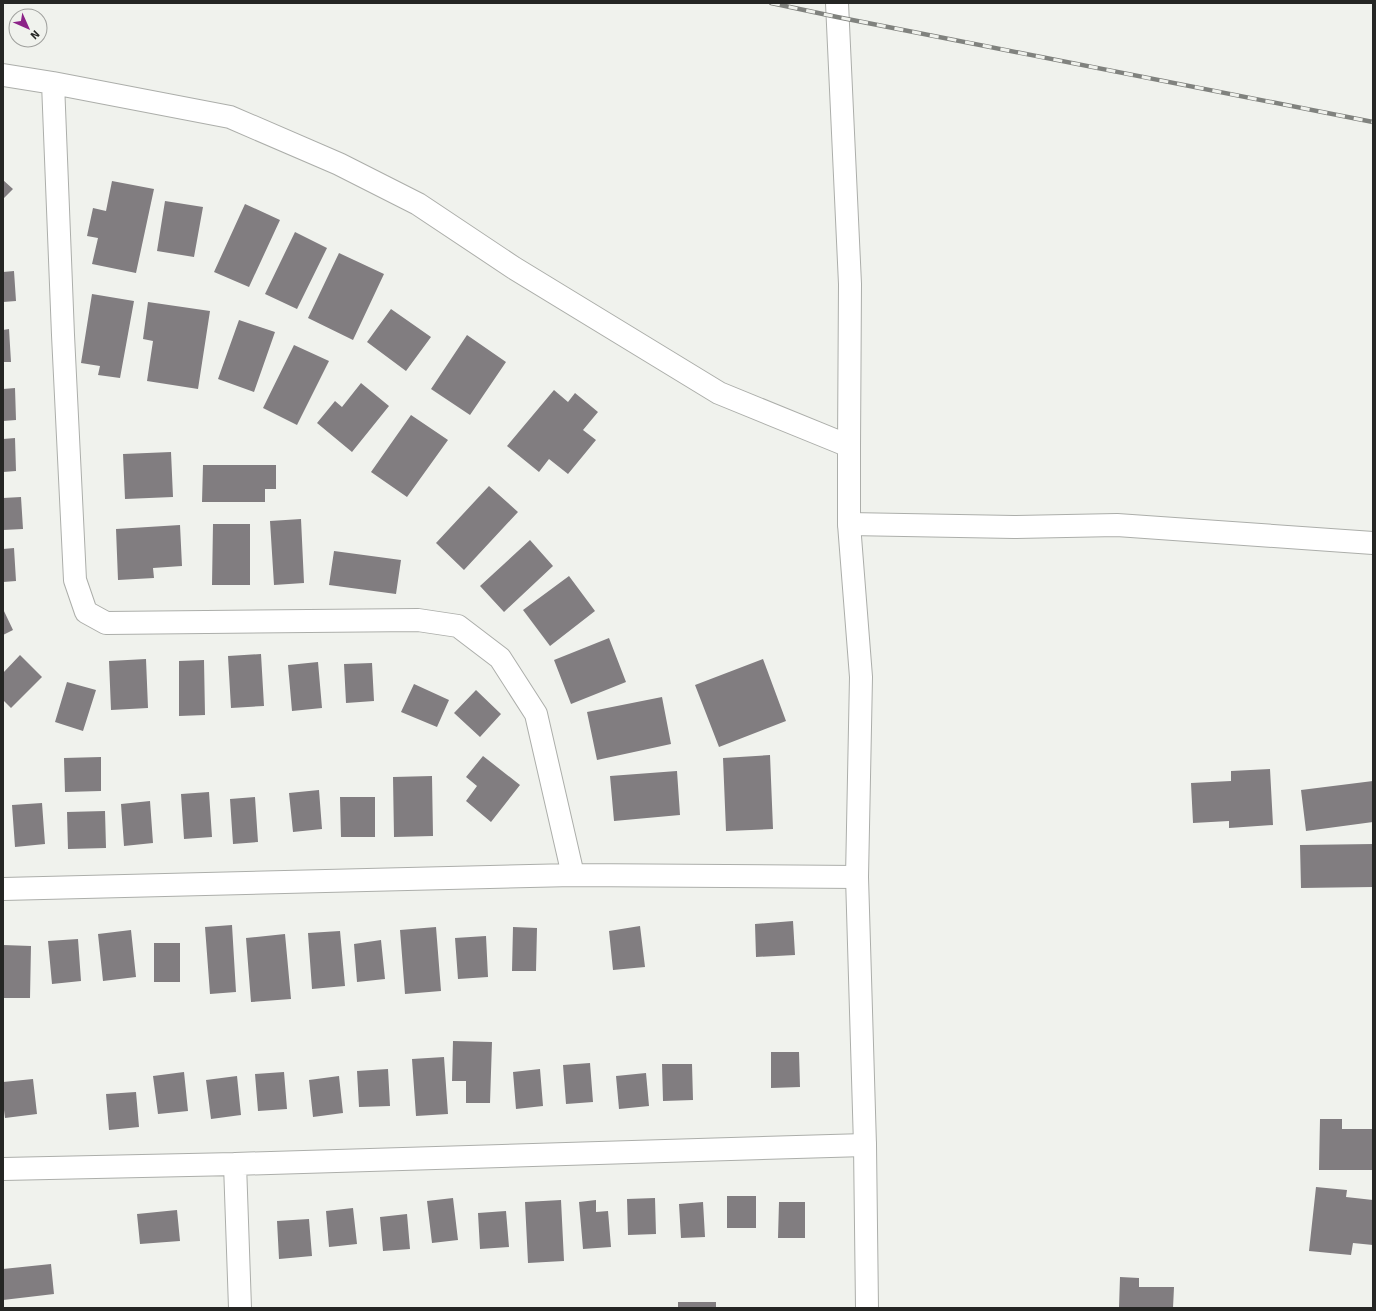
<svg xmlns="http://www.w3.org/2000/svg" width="1376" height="1311" viewBox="0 0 1376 1311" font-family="Signika,sans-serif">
	<rect width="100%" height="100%" fill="#f0f2ed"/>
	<path fill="#817d80" d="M3,180L13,189L3,199Z
		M112,181L154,189L136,273L92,264L98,238L87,236L93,208L106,211Z
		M165,201L203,207L194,257L157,251Z
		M245,204L280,220L249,287L214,272Z
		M295,232L327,248L297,309L265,294Z
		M339,253L384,274L353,340L308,318Z
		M14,271L16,301L3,302V272Z
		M92,294L134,301L120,378L98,375L100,366L81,363Z
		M148,302L210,311L198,389L147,381L153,341L143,339Z
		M391,309L431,337L406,371L367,342Z
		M239,320L275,332L254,392L218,379Z
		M9,329L11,362H3V330Z
		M467,335L506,362L470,415L431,389Z
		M294,345L329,361L297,425L263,408Z
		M361,383L389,406L352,452L317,423L335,401L342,407Z
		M15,388L16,420L3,421V389Z
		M554,390L568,402L575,393L598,412L583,430L596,440L568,474L549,459L539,472L507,446Z
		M411,415L448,440L407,497L371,472Z
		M15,438L16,471L3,472V439Z
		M171,452L173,497L125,499L123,454Z
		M203,465H276V489H265V502H202Z
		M489,486L518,512L464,570L436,543Z
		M21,497L23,529L3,530V498Z
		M301,519L304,583L274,585L270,521Z
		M213,524H250V585H212Z
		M180,525L182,566L153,568L154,578L118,580L116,529Z
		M530,540L553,566L504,612L480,586Z
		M14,548L16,581L3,582V549Z
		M334,551L401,560L396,594L329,585Z
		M569,576L595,611L550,646L523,610Z
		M3,609L13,630L3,635Z
		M609,638L626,682L571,704L554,660Z
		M261,654L264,706L231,708L228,656Z
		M20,655L42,677L11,708L3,700V673Z
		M146,659L148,708L111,710L109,661Z
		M763,659L786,721L719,747L695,685Z
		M204,660L205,715L179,716V661Z
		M318,662L322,708L292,711L288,665Z
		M372,663L374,701L346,703L344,664Z
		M67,682L96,690L83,731L55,722Z
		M414,684L449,700L437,727L401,712Z
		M476,690L501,714L480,737L454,713Z
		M662,697L671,744L597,760L587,712Z
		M770,755L773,829L726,831L723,758Z
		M483,756L520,785L491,822L466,801L477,786L466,777Z
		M101,757V791L65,792L64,758Z
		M1270,769L1273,825L1229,828V821L1193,823L1191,783L1231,781V771Z
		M677,771L680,815L614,821L610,776Z
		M432,776L433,836L394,837L393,777Z
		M1373,781V822L1306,831L1301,790Z
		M319,790L322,829L293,832L289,793Z
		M209,792L212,837L184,839L181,794Z
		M255,797L258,842L233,844L230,799Z
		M340,797H375V837H341Z
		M150,801L153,843L124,846L121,804Z
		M42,803L45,844L15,847L12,805Z
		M105,811L106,848L68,849L67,812Z
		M1373,844V887L1301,888L1300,845Z
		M793,921L795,955L756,957L755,924Z
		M232,925L236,992L210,994L205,927Z
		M640,926L645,967L613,970L609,931Z
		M436,927L441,991L405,994L400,930Z
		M513,927L537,928L536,971H512Z
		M131,930L136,977L103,981L98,934Z
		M340,931L345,986L312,989L308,933Z
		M285,934L291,999L251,1002L246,938Z
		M486,936L488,977L458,979L455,938Z
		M78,939L81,981L52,984L48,941Z
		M381,940L385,979L357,982L354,944Z
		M154,943H180V982H154Z
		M3,945L31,946L30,998H3Z
		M453,1041L492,1042L490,1103H466V1081H452Z
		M771,1052H799L800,1087L771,1088Z
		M444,1057L448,1114L416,1116L412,1059Z
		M590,1063L593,1102L566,1104L563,1065Z
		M662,1064H692L693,1100L663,1101Z
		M388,1069L390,1106L359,1107L357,1071Z
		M540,1069L543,1106L516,1109L513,1072Z
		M184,1072L188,1111L158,1114L153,1076Z
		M284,1072L287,1109L258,1111L255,1074Z
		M646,1073L649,1106L619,1109L616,1076Z
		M237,1076L241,1115L211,1119L206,1080Z
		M339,1076L343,1113L313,1117L309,1080Z
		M33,1079L37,1114L5,1118L3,1102V1082Z
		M136,1092L139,1127L109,1130L106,1094Z
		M1320,1119H1342V1129H1373V1170H1319Z
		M1316,1187L1347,1190L1346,1197L1373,1200V1245L1353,1243L1351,1255L1309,1251Z
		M727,1196H756V1228H727Z
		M453,1198L458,1240L432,1243L427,1201Z
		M655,1198L656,1234L628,1235L627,1199Z
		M561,1200L564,1261L528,1263L525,1202Z
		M596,1200V1212L608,1211L611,1247L583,1249L579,1202Z
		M703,1202L705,1237L681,1238L679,1204Z
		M779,1202H805V1238H778Z
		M353,1208L357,1244L329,1247L326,1211Z
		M177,1210L180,1241L140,1244L137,1214Z
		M506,1211L509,1247L480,1249L478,1213Z
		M407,1214L410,1249L383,1251L380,1217Z
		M309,1219L312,1256L279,1259L277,1221Z
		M51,1264L54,1294L3,1300V1269Z
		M1120,1277L1139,1278V1287H1174L1173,1308H1119Z
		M678,1302H716V1308H678Z"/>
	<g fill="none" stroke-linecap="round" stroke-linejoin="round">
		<defs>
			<path id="minor" d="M3,75L53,83L230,117L339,164L418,204L514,268L719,393L849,446
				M53,83L63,335L75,580L86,612L106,623L418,620L458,626L500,658L536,714L573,875
				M849,524L1014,527L1117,525L1373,543
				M3,889L573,875L857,877
				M235,1164L240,1308
				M3,1169L235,1164L865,1145"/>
			<path id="tertiary" d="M837,3L850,284L849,446V524L861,677L857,877L865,1145L867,1308"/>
		</defs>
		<use href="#minor" stroke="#acaeaa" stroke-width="24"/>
		<use href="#tertiary" stroke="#acaeaa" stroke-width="24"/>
		<use href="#minor" stroke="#fff" stroke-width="22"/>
		<use href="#tertiary" stroke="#fff" stroke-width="22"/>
		<defs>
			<path id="rail" d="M771,3L837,17L1373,122"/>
		</defs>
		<use href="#rail" stroke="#80827e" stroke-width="4.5"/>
		<use href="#rail" stroke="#f0f2ed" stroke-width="3" stroke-dasharray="9" stroke-linecap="butt"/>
	</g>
	<rect width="1376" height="1311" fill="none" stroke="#252624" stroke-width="8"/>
	<g transform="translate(28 28) rotate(135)"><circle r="19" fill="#f0f2ed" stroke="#9fa09d"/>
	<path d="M0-3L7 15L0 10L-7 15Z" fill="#8c2388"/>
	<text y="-6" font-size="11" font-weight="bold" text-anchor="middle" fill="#252624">N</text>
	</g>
</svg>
